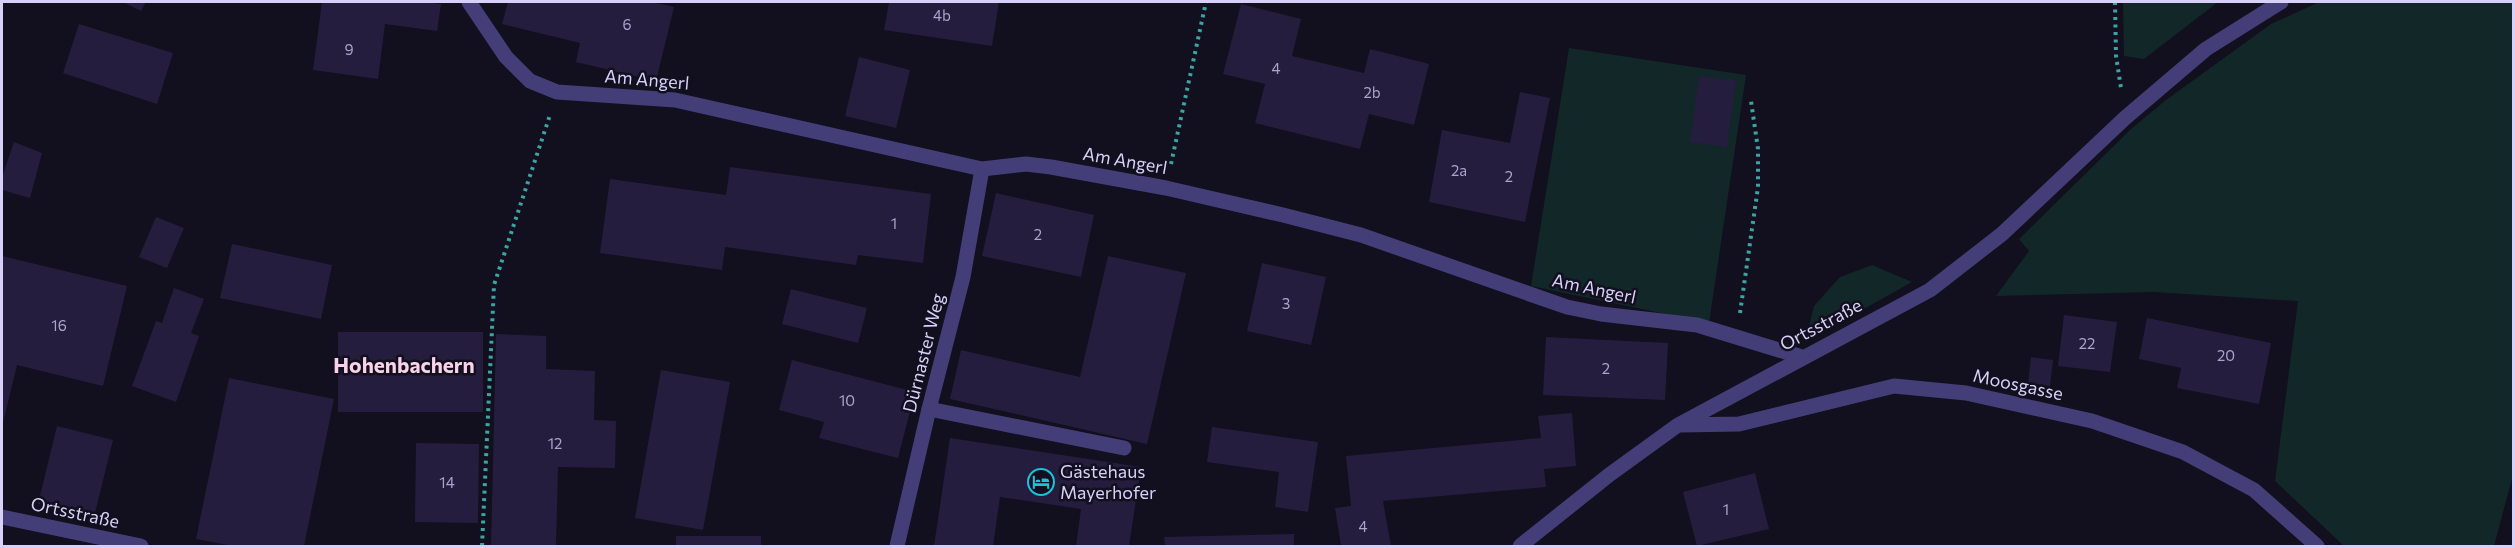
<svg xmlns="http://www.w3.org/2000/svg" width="2515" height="548" viewBox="0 0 2515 548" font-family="Commissioner,sans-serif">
	<rect width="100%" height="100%" fill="#120f1e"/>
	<path fill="#122728" d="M2123,2H2218L2144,59L2124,56Z
		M2319,2H2513L2514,471L2494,546H2344L2275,481L2298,301L2154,292L1996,296L2029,251L2019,239L2131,129L2166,100L2271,24Z
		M1569,48L1746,75L1709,323L1531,286Z
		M1872,265L1912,282L1805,342L1814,306L1840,277Z"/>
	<path fill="#251d3d" d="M123,2H146L141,11Z
		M322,2H424L441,4L437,31L385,24L378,79L313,70Z
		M508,2H652L674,7L656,81L576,62L580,43L502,24Z
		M889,2H999L992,46L884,30Z
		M1241,4L1301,19L1292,56L1364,73L1370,49L1429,64L1414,125L1369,114L1360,149L1255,123L1265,84L1223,74Z
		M79,24L173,53L157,104L63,73Z
		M859,57L910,70L896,128L845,116Z
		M1699,76L1736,80L1727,147L1690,142Z
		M1520,92L1550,98L1525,222L1429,202L1442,130L1510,143Z
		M14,142L42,153L30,198L2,190V177Z
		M730,167L931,194L923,263L858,255L856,265L725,247L722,270L600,253L610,179L726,195Z
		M996,193L1094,215L1081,277L982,256Z
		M156,217L184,228L167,268L139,257Z
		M232,244L332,265L321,319L220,298Z
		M2,256L127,286L103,386L17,365L2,427Z
		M1108,256L1186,273L1147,444L950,399L961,350L1080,377Z
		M1262,263L1326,277L1311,345L1247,331Z
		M174,288L204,299L191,333L199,336L176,402L132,386L156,321L162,323Z
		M791,289L867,308L858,343L782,324Z
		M2064,315L2117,322L2110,372L2058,366Z
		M2147,318L2271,343L2259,404L2177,388L2181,368L2139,359Z
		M338,332H483V412H338Z
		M496,334L546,336V369L595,371L594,420L616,421L615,468L558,467L556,546H491Z
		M1546,337L1668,343L1665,400L1543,395Z
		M2031,357L2053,360L2050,386L2028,383Z
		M792,360L915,392L898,458L819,438L824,422L779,410Z
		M661,370L730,382L703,530L635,518Z
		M229,378L334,399L304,546H233L196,539Z
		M1572,413L1576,466L1544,469L1546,487L1383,501L1391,546H1341L1335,508L1351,506L1346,456L1541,438L1538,416Z
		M57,426L113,440L94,517L38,504Z
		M1212,427L1318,442L1308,512L1275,507L1279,472L1207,462Z
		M950,438L1141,467L1129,546H1076L1081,509L1000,497L993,546H934Z
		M416,443L479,444L478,523L415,522Z
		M1755,473L1769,529L1697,546L1683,492Z
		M1294,534V546H1165L1164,537Z
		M676,536H761V546H676Z"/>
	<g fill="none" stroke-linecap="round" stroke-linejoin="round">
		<path stroke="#3aa5a3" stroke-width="4" stroke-dasharray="3 4.5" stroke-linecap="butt" d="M2115,2L2116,56L2121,88
			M1171,164L1206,2
			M1740,313L1758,187V149L1751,101
			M482,546L494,285L550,115"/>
		<path stroke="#433e78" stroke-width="15" d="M929,409L1124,448"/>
		<path stroke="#433e78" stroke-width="15" d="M469,2L506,57L530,81L557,92L675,100L982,169L1026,164L1051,167L1166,188L1283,215L1361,235L1567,307L1601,314L1697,325L1802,357
			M1681,425L1739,424L1894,386L1966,393L2092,421L2183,452L2254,490L2317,546
			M2,517L141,546
			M897,546L929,409L963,277L982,169
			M1520,546L1609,475L1678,425L1930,290L2002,234L2125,118L2206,49L2281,2"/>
	</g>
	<defs>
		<symbol id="hotel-ring" viewBox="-11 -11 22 22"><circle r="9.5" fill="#120f1e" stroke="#18c3df" stroke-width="1.5"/><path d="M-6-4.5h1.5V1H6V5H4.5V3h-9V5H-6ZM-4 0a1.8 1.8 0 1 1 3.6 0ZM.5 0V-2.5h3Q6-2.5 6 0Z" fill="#18c3df"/></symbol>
	</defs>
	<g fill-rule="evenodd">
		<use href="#hotel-ring" x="1026" y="467" width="30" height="30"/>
	</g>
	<g text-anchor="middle" stroke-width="5" stroke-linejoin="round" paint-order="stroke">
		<g font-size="15" fill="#aaa4cb">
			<text x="942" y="21">4b</text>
			<text x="627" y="30">6</text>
			<text x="349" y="55">9</text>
			<text x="1276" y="74">4</text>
			<text x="1372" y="98">2b</text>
			<text x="1459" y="176">2a</text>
			<text x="1509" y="182">2</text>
			<text x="894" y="229">1</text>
			<text x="1038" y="240">2</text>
			<text x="1286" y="309">3</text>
			<text x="59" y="331">16</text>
			<text x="2087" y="349">22</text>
			<text x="2226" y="361">20</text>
			<text x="1606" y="374">2</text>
			<text x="847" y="406">10</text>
			<text x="555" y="449">12</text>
			<text x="447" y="488">14</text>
			<text x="1726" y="515">1</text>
			<text x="1363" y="532">4</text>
		</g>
		<g font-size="18" fill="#d7d1fa" stroke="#120f1e">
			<text transform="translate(647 80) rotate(5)" y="6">Am Angerl</text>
			<text transform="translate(1125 161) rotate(10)" y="6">Am Angerl</text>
			<text transform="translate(1594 289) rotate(12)" y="6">Am Angerl</text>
			<text transform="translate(1821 325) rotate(-28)" y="6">Ortsstraße</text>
			<text transform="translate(924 353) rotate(-76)" y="6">Dürnaster Weg</text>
			<text transform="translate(2018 385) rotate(12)" y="6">Moosgasse</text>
			<text transform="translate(75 513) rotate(12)" y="6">Ortsstraße</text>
		</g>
		<g font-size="18" fill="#d7d1fa" stroke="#120f1e" text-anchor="start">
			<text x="1060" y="478">Gästehaus<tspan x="1060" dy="21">Mayerhofer</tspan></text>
		</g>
		<g font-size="21" font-weight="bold" fill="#fad3ea" stroke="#120f1e">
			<text x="404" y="373">Hohenbachern</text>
		</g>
	</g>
	<rect width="2515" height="548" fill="none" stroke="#d7d1fa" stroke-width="6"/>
</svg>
